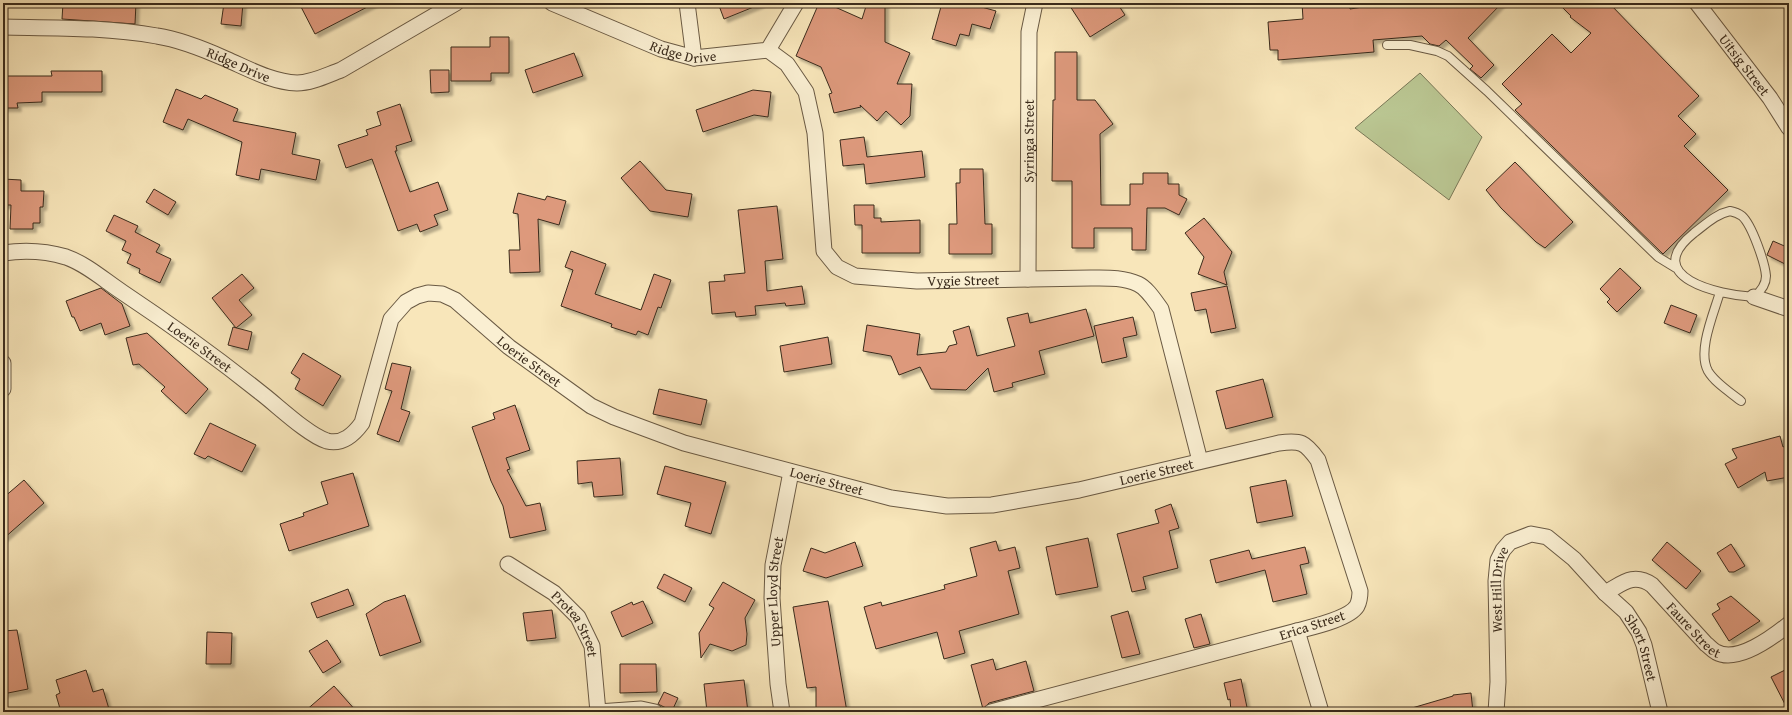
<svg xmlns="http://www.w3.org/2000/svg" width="1792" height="715" viewBox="0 0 1792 715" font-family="'Gentium Book Plus',serif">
	<defs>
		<filter id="shadow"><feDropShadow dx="3.5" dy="3.5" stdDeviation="1" flood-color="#0004"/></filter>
	</defs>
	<rect width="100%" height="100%" fill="#f8e6ba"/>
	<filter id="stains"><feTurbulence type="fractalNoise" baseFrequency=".005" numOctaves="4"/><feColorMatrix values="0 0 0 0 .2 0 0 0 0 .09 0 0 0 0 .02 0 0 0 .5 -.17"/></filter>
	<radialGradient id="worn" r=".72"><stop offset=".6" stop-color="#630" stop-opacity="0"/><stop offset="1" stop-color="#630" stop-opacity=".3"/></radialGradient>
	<path fill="#bac692" stroke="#7a7857" d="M1420,73L1482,137L1449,200L1355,128Z"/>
	<path fill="#dd997c" stroke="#3a2b1c" filter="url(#shadow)" d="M63,3H136L135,24L62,19Z
		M224,3H243L241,26L221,24Z
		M299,3H375L315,34Z
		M718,3H761V4L724,19Z
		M819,3H826L862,19L867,3H885V42L910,53L897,84H912L910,116L901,125L886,111L877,121L860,105L861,107L834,113L829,94L832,93L821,67L796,56Z
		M942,3H978V6L996,11L990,29L972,24L969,36L960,34L956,46L932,39Z
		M1068,3H1117L1125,15L1090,37Z
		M1302,3H1350V9L1389,3H1502L1468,38L1494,65L1481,78L1470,69L1473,66L1446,40L1439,46L1430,44L1422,36L1373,40L1374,52L1278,60V50H1270L1268,22L1303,19Z
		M1558,3H1609L1699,96L1678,116L1696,134L1684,146L1728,190L1663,254L1515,110L1522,104L1502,84L1552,34L1571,53L1591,33L1570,17L1571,16Z
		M490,37H509V73H491V81H451V47H490Z
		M1055,52H1077V100H1095L1113,124L1100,134L1101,205H1130V184H1143V173H1168V184H1179V195L1187,199L1179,215L1165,208H1147L1146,250H1132V228H1094V248H1072V181H1052L1053,100H1055Z
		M574,53L583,76L533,93L525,70Z
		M430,70H449V92L431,93Z
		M51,71H102V92H42V102L17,103L18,108H3V76H52Z
		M176,89L201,99L205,95L238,109L233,121L296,133L292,154L320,160L316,180L261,169L259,180L236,175L242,142L188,119L183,130L163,122Z
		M753,90L771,92L768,117L754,115L703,132L696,110Z
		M400,104L412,141L396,146L397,151H395L410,192L438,182L448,210L434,215L438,225L420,232L417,224L398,231L372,159L346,168L338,145L368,135L366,130L381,125L377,112Z
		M864,137L867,157L922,151L925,177L866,184L864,164L843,166L840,140Z
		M640,161L666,190L692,194L688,217L650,211L621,178Z
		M1515,162L1573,222L1545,248L1536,242L1501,208L1486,190Z
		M960,169H983L985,224H992V254H949V224H957L956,183H960Z
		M3,179L21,180V191H44L43,207H40V223H33V229H10L11,205H3Z
		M154,189L176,202L168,215L146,202Z
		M518,193L545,200L547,196L566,201L559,225L538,219L540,272L510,273L509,250H520L518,214L513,213Z
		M854,205H874V218H881V222L920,220V253H862V225H855Z
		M777,206L783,259L765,261L767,291L802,286L805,304L786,306L785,303L755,306L756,315L736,317L735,312L712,314L709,282L725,281L724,275L745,273L738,210Z
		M114,215L138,226L135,232L160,245L156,252L171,259L160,283L139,273L140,269L127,263L131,254L122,250L126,241L106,231Z
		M1204,218L1232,252L1224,272L1227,285L1198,274L1204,257L1185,233Z
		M1773,241L1789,248V266L1767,255Z
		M571,251L606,264L595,294L641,310L654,274L671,280L661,308L658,307L648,335L638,331L636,335L611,327L612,324L561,306L573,270L565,267Z
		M1620,268L1641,288L1617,312L1607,302L1610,299L1600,289Z
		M242,274L254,288L239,300L252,315L236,328L212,298Z
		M1227,286L1236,328L1211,333L1206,309L1195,311L1191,293Z
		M101,288L122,304L130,326L105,335L101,323L80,331L74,317H72L66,301Z
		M1671,305L1697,315L1690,333L1664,323Z
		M1086,309L1094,336L1039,351L1045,374L1012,383L1013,387L994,392L988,368L966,390L931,389L920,367L899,375L891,356L863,351L867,325L920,334L917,355L946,352L949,346L957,344L953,331L969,326L977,356L1015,346L1007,318L1028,313L1030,323Z
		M1133,317L1137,335L1123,338L1127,357L1102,363L1094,326Z
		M233,327L252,332L248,350L228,345Z
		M147,333L208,389L186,414L161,391L165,387L139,364L133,365L126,338Z
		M828,337L832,364L784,372L780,346Z
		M303,353L341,376L323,406L295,389L300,379L291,373Z
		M392,363L411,367L401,409L410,412L399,442L377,434L392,391L385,389Z
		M1263,379L1273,417L1226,429L1216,391Z
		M659,389L707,400L701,425L653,414Z
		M515,405L530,450L506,458L510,469L507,470L526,506L540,503L546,530L510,538L503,506L491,481L472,427L495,419L493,413Z
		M210,423L256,445L242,472L208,456L205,459L194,454Z
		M1780,436L1783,447L1789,444V477L1767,481L1765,472L1738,488L1725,464L1737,458L1732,449Z
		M620,458L623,495L594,497L592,482L578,484L577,461Z
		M665,466L726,482L711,534L685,526L691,503L657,494Z
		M353,473L369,526L289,551L280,524L304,516L303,513L328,504L321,482Z
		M24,480L44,503L3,539V498Z
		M1286,480L1293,516L1257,523L1250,487Z
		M1171,504L1179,528L1169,531L1178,568L1143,577L1146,589L1132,592L1117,534L1159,523L1155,510Z
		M1088,538L1098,587L1056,595L1046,547Z
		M996,541L999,551L1015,547L1020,568L1008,571L1019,614L959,631L965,653L944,659L937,632L876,649L864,607L881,602L882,606L945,589L944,585L977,576L970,548Z
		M855,542L863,566L826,578L803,571L811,548L825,553Z
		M1667,542L1701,571L1686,589L1652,560Z
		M1731,544L1745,566L1734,572H1729L1717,553Z
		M1305,547L1309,563L1300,565L1307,594L1273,602L1265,570L1216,583L1210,560L1249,550L1252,559Z
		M664,574L692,588L685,602L657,588Z
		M723,582L755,600L745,618L747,634L746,645L732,651L710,644L701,658L699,633L714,608L709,605Z
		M348,589L354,605L317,618L311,603Z
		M405,595L421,642L380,656L366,614L384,602Z
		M1731,596L1760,621L1729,641L1712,614L1720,609L1717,604Z
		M643,601L653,623L622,637L611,612L632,602L633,605Z
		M828,601L847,712H816V687L807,688L793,607Z
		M552,610L556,638L527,641L523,613Z
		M1128,611L1140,654L1122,658L1111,616Z
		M1201,614L1210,644L1194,648L1185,619Z
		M17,630L28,689L3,694V631Z
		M207,632L232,633L231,664H206Z
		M327,640L341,662L323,673L309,651Z
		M993,659L996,670L1026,661L1034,691L989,703L983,709L971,665Z
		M620,664H656L657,692L620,693Z
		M1789,668V712L1771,677Z
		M86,670L93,692L103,689L109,709L99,712H61L56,695L60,693L56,680Z
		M1241,679L1248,712H1231L1230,699L1228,700L1224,683Z
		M744,680L748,712H707L704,684Z
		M334,686L357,712H304Z
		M664,692L678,698L672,711L658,704Z
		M1471,693L1473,712H1413L1412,708L1453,696V695Z"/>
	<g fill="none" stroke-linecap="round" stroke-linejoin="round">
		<defs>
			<path id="service" d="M1387,45H1410L1437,51L1448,56L1487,91L1658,257L1676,268
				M1730,211C1735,212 1738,213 1742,216C1752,225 1765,263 1766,276C1766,285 1760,292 1754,297C1719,295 1639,277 1694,233C1706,224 1716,214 1730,211Z
				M1720,292C1714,313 1697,351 1708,371C1715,383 1730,392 1741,401"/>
			<g id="minor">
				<path id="s1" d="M552,3L661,49L694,58L768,50L796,3"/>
				<path d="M687,3L694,58"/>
				<path id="s2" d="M1697,3L1770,98L1789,128"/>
				<path id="s3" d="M3,27C54,28 106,27 157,36C177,39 208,51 226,59C249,69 272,82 297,83C312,83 327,75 341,70L456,3"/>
				<path id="s4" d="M768,50L787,64L806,92L815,133L824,251L837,267L855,276L917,281L1091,278C1106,278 1123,277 1138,284C1147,288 1155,301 1161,309L1200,461"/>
				<path id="s5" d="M3,253C23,250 46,251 66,257C86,264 104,280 122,292C170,324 216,357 261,393C278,406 308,435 327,441C343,445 354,434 362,423L391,319L406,302L417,296L428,293L442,294L455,300L509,347L591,406L614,417L684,443L891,498L947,506L992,505L1079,490L1279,443C1301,440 1305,442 1318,460L1360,591C1360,597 1359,602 1357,606C1349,619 1312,627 1297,631L991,712"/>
				<path id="s6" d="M1028,279L1029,32L1035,3"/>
				<path d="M1754,297L1789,309"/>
				<path d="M3,363V389"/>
				<path id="s7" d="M508,564L554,593L578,617L592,646L598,712"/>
				<path id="s8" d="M1605,593C1622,584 1633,572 1652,585L1706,644C1709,646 1712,650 1716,652C1737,664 1773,637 1789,624"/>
				<path d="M1297,631L1321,712"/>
				<path d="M598,712L641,709L655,712"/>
				<path id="s9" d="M782,712L778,684L772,598L773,565L791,472"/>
				<path id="s10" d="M1496,712L1498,682L1496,581L1498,560L1503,550L1510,542L1531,534L1547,537L1574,559L1605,593L1626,612L1639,632L1644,645L1660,712"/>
			</g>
		</defs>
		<use href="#service" stroke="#6a5a44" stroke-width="10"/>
		<use href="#minor" stroke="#6a5a44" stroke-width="17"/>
		<use href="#service" stroke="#faefd2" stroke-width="8"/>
		<use href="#minor" stroke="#faefd2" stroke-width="15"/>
	</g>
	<g text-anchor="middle" stroke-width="3" stroke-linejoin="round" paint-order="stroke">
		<g font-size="14" fill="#3a2b1c" stroke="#faefd2">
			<text dy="5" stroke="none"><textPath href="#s1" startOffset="141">Ridge Drive</textPath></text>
			<text dy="5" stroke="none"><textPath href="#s2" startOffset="78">Uitsig Street</textPath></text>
			<text dy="5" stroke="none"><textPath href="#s3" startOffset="241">Ridge Drive</textPath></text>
			<text dy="5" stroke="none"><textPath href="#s6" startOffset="138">Syringa Street</textPath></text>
			<text dy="5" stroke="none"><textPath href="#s4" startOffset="367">Vygie Street</textPath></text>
			<text dy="5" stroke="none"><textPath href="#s5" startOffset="225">Loerie Street</textPath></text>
			<text dy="5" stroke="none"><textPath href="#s5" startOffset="705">Loerie Street</textPath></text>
			<text dy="5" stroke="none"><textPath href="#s5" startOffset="1365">Loerie Street</textPath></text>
			<text dy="5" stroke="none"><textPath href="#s5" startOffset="1029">Loerie Street</textPath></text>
			<text dy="5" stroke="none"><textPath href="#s10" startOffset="123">West Hill Drive</textPath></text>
			<text dy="5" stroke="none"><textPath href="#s9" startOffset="121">Upper Lloyd Street</textPath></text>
			<text transform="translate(1312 625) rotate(-18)" y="5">Erica Street</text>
			<text dy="5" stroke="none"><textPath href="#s7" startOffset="93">Protea Street</textPath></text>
			<text dy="5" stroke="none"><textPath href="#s8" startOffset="113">Faure Street</textPath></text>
			<text dy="5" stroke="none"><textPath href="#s10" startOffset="361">Short Street</textPath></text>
		</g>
	</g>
	<rect width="1792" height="715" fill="none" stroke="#f8e6ba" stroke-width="16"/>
	<rect x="4" y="4" width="1784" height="707" fill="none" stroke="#3a2b1c" stroke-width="2"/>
	<rect x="8" y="8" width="1776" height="699" fill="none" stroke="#3a2b1c"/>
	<rect width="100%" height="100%" filter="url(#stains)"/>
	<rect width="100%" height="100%" fill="url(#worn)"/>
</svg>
